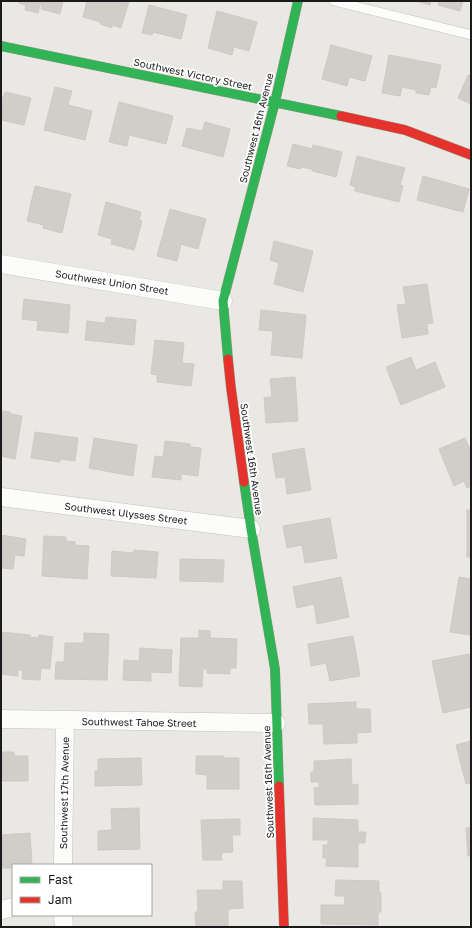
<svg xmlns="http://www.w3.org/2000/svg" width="472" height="928" viewBox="0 0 472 928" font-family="'Golos Text',sans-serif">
	<rect width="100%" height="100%" fill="#eae8e4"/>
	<path fill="#d1ceca" stroke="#cdc9c5" d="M19,1H63L60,14L41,9L42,5L40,4L38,13L25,10L26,5L19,3Z
		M87,1H129L121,28L112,25V28L100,24L101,22L83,17Z
		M415,1H431L430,5Z
		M439,1H463L460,11L438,5Z
		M149,5L187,15L181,39L153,32L152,35L142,33Z
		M217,11L257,22L249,51L234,47L232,55L208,48Z
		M331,45L372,56L365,81L349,77L347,86L322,79Z
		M389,55L441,65L436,88L431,87L429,95L416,93V90L402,87L400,96L382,93Z
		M468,75L471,76V104L458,98Z
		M55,87L72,91L68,105L92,111L85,140L44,130Z
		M5,92L31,98L24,125L1,120V98H3Z
		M119,102L173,116L166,144L129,135L127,146L109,142Z
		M205,122L230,129L223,157L182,146L187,128L202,131Z
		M293,144L312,149L313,145L342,152L336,177L312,171V169L301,167L300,169L287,166Z
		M357,156L405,168L400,185L403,186L399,202L355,191V187L350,185Z
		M423,176L469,189L463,212L417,200Z
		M35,186L71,194L62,233L43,228L44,225L27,221Z
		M106,202L141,212L139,220L142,221L134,250L111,244L112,239L98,235Z
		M170,209L206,219L198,249L181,244L177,261L157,256Z
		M274,241L313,251L303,292L274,284L279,263L270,260Z
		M427,284L433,323L427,324L428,334L402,338L397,305L406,304L403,287Z
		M24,299L70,305L68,333L37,330L38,321L22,319Z
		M261,310L306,315L302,358L271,355L273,331L259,330Z
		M106,317L136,320L134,345L85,340L87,321L105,323Z
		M155,340L184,343L182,363L194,364L191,386L157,382V375L151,374Z
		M411,357L416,370L435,362L445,387L401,405L386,367Z
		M295,377L298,421L266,423L264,398L272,397L270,379Z
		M1,411L10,412V414L22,416L15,459L1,456Z
		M35,432L78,438L75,461L60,459V462L31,458Z
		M94,438L137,445L133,476L89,468Z
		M465,438L471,451V486L467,488L464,481L454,486L439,449Z
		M165,441L190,444V447L201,448L198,476L181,474V480L152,477L155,456L163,457Z
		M304,448L311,490L287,494L285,477L276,478L272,454Z
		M467,510H471V557H467Z
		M330,518L337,558L305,563L302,545L287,548L283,526Z
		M1,535L26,539L24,556L15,555L13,569L1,568Z
		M44,536L66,537V541L75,542V545L89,546L87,579L42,576Z
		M134,550L158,552L156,578L111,576L112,551L133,553Z
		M180,559L224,560L223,582L180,581Z
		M341,577L349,617L317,624L314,604L297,608L293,587Z
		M459,577L471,579V635L450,632Z
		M199,630L210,631V638L237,639L236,668H230V674L207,673V669H203L202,687L179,686L181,638H199Z
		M1,632L30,635V637L39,638V635L53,637L50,669L41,668L40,680L22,679L23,670H18V676L1,674Z
		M84,633L109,634L107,680L55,679L56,662H64L65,643H84Z
		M353,636L360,676L330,681L326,663L311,666L308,644Z
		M140,648L172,650L171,673L151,672V681L123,680L124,660L139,661Z
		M469,654L471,662V707L443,713L432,661Z
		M356,702V709H370L371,732L357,733V743L324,744L323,724H309L308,704Z
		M471,741V783L466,784L456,745Z
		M1,752H14V756H28V781H1Z
		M196,756H224V758H239V789H207V775L196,774Z
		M141,758L142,785L95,786V771H98V759Z
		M351,759L352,785L358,784V804L315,805L314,788L319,787V782H311V772H314V761Z
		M139,808L140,849L98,850V831L112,830L111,809Z
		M313,818L358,820V832H366L365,843H358V867L326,866L327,858H323V845H328V840H313Z
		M240,819V835H232L233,852L221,853L222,860H203L201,820Z
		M466,828H471V856H468Z
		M30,833L32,865H13V868H2L1,835Z
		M336,880L379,881V893H381V912H378V925L321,924V905H344L345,896H335Z
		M223,881H242L243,908L228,909V927H196L195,912H198L197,890H223Z"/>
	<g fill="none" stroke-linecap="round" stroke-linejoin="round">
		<defs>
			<path id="lane" d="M334,1L471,35"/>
			<path id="street" d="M1,264L223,301
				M1,497L251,529
				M1,719L276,723
				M63,865L65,721
				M1,910L13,907
				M63,915L64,927"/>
			<path id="fast" d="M1,46L341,116
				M228,359L223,301L275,102L298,1
				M244,482L251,529L275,669L279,786"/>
			<path id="jam" d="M341,116L405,130L471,155
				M228,359L231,388L244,482
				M279,786L284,927"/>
		</defs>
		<use href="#lane" stroke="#c2c2c0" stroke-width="10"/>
		<use href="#street" stroke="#c2c2c0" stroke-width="19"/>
		<use href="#fast" stroke="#93947c" stroke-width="10"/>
		<use href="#jam" stroke="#93947c" stroke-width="10"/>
		<use href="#lane" stroke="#fcfcfb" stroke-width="9"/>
		<use href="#street" stroke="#fcfcfb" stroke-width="18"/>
		<use href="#fast" stroke="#30b455" stroke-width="9"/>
		<use href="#jam" stroke="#e5322d" stroke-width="9"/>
	</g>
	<g text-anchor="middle" stroke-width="3.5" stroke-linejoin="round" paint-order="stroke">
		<g font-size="10" fill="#1b1b1b" stroke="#fff">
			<text transform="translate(193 74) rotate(12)" y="4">Southwest Victory Street</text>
			<text transform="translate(256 128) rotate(-76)" y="4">Southwest 16th Avenue</text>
			<text transform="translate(112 282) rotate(9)" y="4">Southwest Union Street</text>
			<text transform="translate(252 459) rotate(82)" y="4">Southwest 16th Avenue</text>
			<text transform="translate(126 513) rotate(7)" y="4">Southwest Ulysses Street</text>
			<text transform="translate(139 722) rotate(1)" y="4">Southwest Tahoe Street</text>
			<text transform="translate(268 782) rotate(-92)" y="4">Southwest 16th Avenue</text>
			<text transform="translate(64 793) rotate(-89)" y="4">Southwest 17th Avenue</text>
		</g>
	</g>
	<rect width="472" height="928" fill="none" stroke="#1b1b1b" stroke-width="4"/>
	<rect x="12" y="864" width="140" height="52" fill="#ffffff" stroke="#a4a4a4"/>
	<rect x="20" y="877" width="20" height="6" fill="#30b455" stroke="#a4a4a4"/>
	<text x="48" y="884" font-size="12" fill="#1b1b1b">Fast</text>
	<rect x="20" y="897" width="20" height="6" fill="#e5322d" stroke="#a4a4a4"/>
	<text x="48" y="904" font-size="12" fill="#1b1b1b">Jam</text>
</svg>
